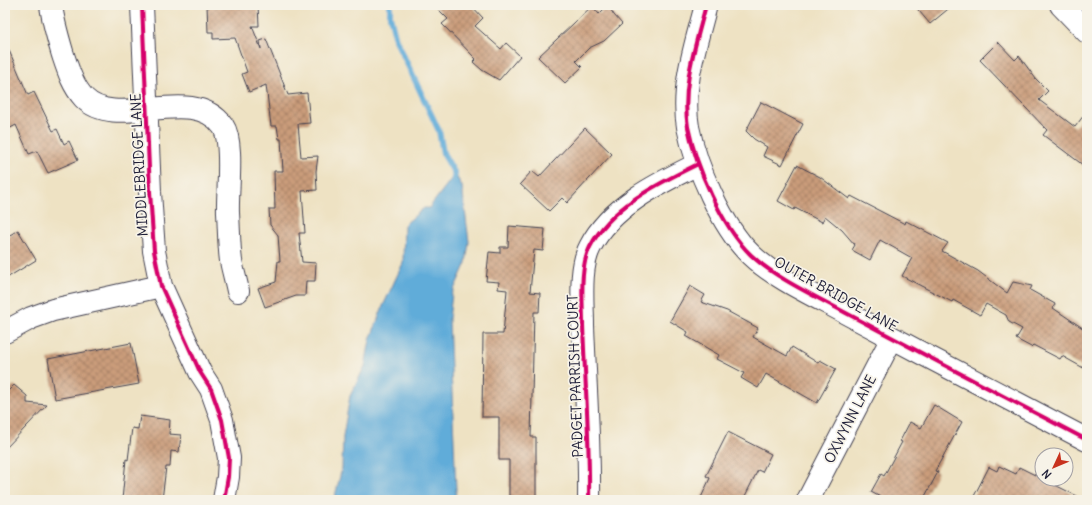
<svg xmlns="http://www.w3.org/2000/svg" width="1092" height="505" viewBox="0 0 1092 505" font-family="Delius,sans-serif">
	<defs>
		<pattern id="building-cross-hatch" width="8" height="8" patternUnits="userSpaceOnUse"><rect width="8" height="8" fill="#ca9c7a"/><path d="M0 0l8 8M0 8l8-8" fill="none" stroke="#a47f65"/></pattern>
	</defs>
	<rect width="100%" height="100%" fill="#f7f3e8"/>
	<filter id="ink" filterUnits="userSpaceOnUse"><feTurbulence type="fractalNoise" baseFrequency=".025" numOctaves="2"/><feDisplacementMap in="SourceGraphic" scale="8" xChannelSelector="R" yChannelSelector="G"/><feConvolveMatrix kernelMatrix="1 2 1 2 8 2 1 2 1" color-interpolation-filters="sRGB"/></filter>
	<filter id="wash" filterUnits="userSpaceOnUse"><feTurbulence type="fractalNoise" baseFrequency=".012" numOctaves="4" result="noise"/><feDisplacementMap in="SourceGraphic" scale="16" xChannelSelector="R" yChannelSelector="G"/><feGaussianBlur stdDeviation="0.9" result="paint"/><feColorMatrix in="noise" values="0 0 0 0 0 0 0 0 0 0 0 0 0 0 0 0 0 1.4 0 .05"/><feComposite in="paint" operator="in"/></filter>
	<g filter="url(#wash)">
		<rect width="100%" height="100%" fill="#eee2c3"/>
		<path fill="#60acd9" stroke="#41678a" d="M455,174L462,186L469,242L466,263L452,294L449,319L456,490L455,500H334L342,468L343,436L350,396L365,366L370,340L383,306L403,263L404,225L424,208H429Z"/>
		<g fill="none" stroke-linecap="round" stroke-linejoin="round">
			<path stroke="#60acd9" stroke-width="6" d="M390,5V16L396,40L439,131L443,153L455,174L453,182"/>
		</g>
		<g id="blocks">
			<path fill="url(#building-cross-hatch)" d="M207,5H258L259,26H252L261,49L260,41L266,39L288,95L307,93L310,123L298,124L301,157L318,156L316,171L317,190L302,191L305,233H299L302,262L316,263L315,281H306L305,296H296L265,307L258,288L276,282L278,261H280L278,235L270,225L269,209H275L274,171H283L281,139H279L277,126H271L266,85L249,92L242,74L247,72L235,38L213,39V32H208Z
				M434,5H471L483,18L475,26L501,49L506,43L520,56L499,80L482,70L473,62L476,59L442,24L448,19Z
				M608,5L614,15L622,24L604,41L589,48L576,61L582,67L565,83L538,57L592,6L599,14Z
				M914,5H953L930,24Z
				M5,41L28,95L34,92L53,131L57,129L64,144L69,141L78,160L48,173L37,151L29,154L16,125L5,131Z
				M998,42L1015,60L1019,56L1036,79L1048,91L1039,100L1075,127L1087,111V168L1043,135L1047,130L980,60Z
				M761,102L803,124L782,165L763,156L767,147L754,139L746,131Z
				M585,128L612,154L567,203L562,198L549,211L520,184L532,171L539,177Z
				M797,165L820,177L849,199L851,196L905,224L906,221L948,243L942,251L978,271L1007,293L1013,282L1032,286L1030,290L1055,304L1053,308L1087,331V370L1062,356L1060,359L1033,345L1031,347L1016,339L1022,329L1009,322L1006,315L986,304L980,315L953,300L952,302L902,276L912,258L880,240L870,260L852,250L855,245L842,230L825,216L822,222L795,208L794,210L778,201Z
				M509,226L545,229L543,251L534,250L530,292L540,293L539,312H534L531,437H536V500H509V460H499V417H482L483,334H503L507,290L498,289L499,282L486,281L489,252L500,253V247H508Z
				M18,230L36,260L5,279V238Z
				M690,286L705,295L701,302L727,311L758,328L753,337L787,356L792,347L818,363L820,360L836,369L817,403L766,374L758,388L741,378L744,373L717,359L719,355L686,336L688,332L670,321Z
				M131,343L139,384L55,399L48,359Z
				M14,385L27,396V403L47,405L5,449V394Z
				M934,405L962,422L935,471L938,472L923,500H886L871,492L881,474L884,476L902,442L900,441L910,422L921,428Z
				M140,416L170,420L169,434L181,435L179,452L171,451L170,467H166L162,500H122L126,459L128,460L132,428L138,429Z
				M728,432L771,454L762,472L758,470L743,500H700L710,478L706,476Z
				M999,466L1016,474L1019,467L1085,500H972L989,467L997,471Z"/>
		</g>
	</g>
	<g filter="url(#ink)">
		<use href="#blocks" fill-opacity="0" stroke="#413f4f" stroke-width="1"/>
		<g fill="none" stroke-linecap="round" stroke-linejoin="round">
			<defs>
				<path id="minor" d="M51,5C53,22 58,38 63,55C68,70 73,86 84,98C117,132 192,83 223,126C234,142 227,192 228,213C229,229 229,246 231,261C233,271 236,281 238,291
					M142,5L150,192L154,251L161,286L200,372L211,389L222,420L229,458L228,477L224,500
					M706,5C696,44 681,87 688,127C696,167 722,227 751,255C775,278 817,297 846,313C926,356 1007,398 1087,440
					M1061,5L1087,32
					M5,332L31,318L53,310L161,286
					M589,500C590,442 585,383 583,325C583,302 579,268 590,247C611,206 659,183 698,164
					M808,500L892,338"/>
			</defs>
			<use href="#minor" stroke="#413f4f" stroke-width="24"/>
			<use href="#minor" stroke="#fff" stroke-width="22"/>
			<defs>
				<path id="cycleway" d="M142,5L150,192L154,251L161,286L200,372L211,389L222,420L229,458L228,477L224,500
					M706,5C696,44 681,87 688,127C696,167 722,227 751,255C775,278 817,297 846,313C926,356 1007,398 1087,440
					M589,500C590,442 585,383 583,325C583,302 579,268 590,247C611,206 659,183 698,164"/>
			</defs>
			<use href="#cycleway" stroke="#f7f3e8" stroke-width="6"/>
			<use href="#cycleway" stroke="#d6006c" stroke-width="4"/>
		</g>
	</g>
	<g text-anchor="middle" stroke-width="3.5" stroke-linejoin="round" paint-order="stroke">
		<g font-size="14" fill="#22223b" stroke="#f7f3e8">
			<text transform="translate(139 165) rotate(-93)" y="5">MIDDLEBRIDGE LANE</text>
			<text transform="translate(836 294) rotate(29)" y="5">OUTER BRIDGE LANE</text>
			<text transform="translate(575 376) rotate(-92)" y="5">PADGET PARRISH COURT</text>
			<text transform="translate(850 419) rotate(-63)" y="5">OXWYNN LANE</text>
		</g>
	</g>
	<rect width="1092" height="505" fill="none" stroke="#f7f3e8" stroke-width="20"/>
	<g transform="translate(1054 467) rotate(226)"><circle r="19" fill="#f7f3e8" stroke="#a29fa3"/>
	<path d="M0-3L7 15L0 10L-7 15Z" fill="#c8321e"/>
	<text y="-6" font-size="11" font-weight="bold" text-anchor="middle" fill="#22223b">N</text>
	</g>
</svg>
